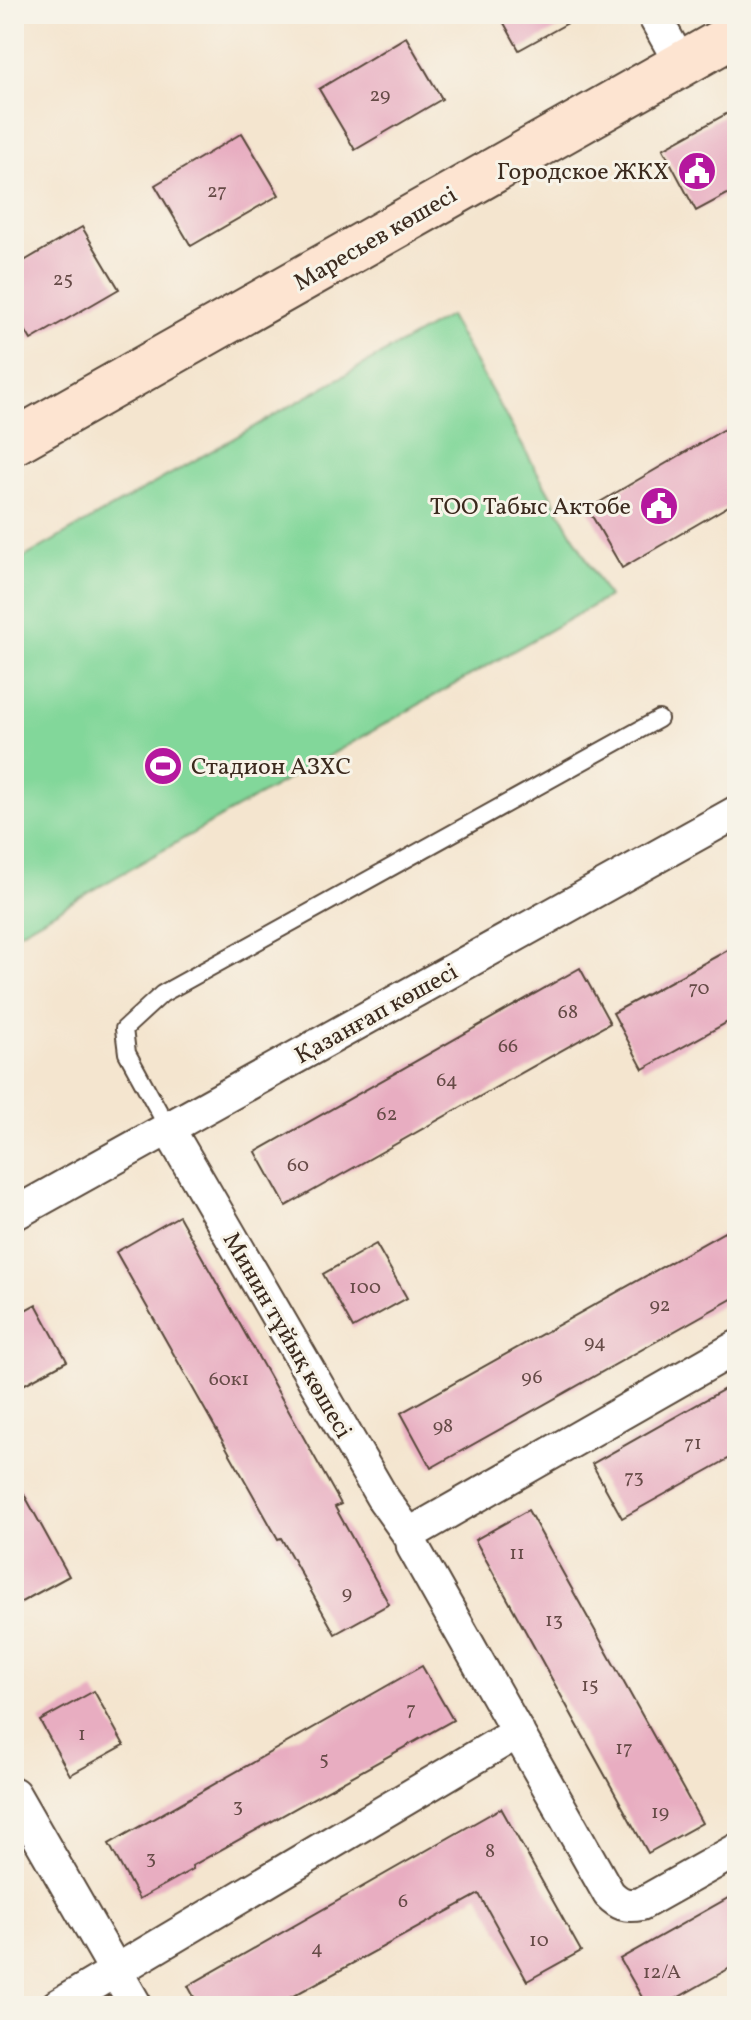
<svg xmlns="http://www.w3.org/2000/svg" width="751" height="2020" viewBox="0 0 751 2020" font-family="Vollkorn,serif">
	<rect width="100%" height="100%" fill="#f7f3e8"/>
	<filter id="ink" filterUnits="userSpaceOnUse"><feTurbulence type="fractalNoise" baseFrequency=".0125" numOctaves="2"/><feDisplacementMap in="SourceGraphic" scale="16" xChannelSelector="R" yChannelSelector="G"/><feConvolveMatrix kernelMatrix="1 2 1 2 8 2 1 2 1" color-interpolation-filters="sRGB"/></filter>
	<filter id="wash" filterUnits="userSpaceOnUse"><feTurbulence type="fractalNoise" baseFrequency=".006" numOctaves="4" result="noise"/><feDisplacementMap in="SourceGraphic" scale="32" xChannelSelector="R" yChannelSelector="G"/><feGaussianBlur stdDeviation="1.8" result="paint"/><feColorMatrix in="noise" values="0 0 0 0 0 0 0 0 0 0 0 0 0 0 0 0 0 1.4 0 .05"/><feComposite in="paint" operator="in"/></filter>
	<g filter="url(#wash)">
		<rect width="100%" height="100%" fill="#f4e5cf"/>
		<path fill="#82d79a" stroke="#5e805c" stroke-width="2" d="M449,316L608,597L14,935V563Z"/>
		<g id="blocks">
			<path fill="#e8adc1" d="M499,14H584L519,50Z
				M406,37L442,99L355,150L319,89Z
				M737,108V189L696,211L663,149Z
				M242,133L279,195L191,246L155,185Z
				M82,227L119,289L31,340L14,311V267Z
				M737,422V501L622,568L588,509Z
				M737,945V1017L643,1069L613,1013Z
				M580,968L610,1023L286,1206L256,1152Z
				M179,1216L341,1504L335,1507L389,1604L335,1634L281,1538L278,1539L116,1252Z
				M737,1225V1296L431,1468L401,1413Z
				M376,1244L407,1298L353,1328L323,1274Z
				M36,1304L67,1361L14,1390V1316Z
				M737,1382V1454L622,1518L592,1464Z
				M14,1476L69,1576L14,1606Z
				M528,1510L702,1823L648,1853L475,1540Z
				M422,1666L453,1720L192,1866L193,1869L139,1899L109,1844Z
				M94,1691L124,1745L70,1775L40,1721Z
				M501,1808L581,1951L527,1981L479,1894L275,2006H199L188,1986Z
				M737,1893V1964L663,2006H647L620,1959Z"/>
		</g>
	</g>
	<g filter="url(#ink)">
		<use href="#blocks" fill-opacity="0" stroke="#574639" stroke-width="2"/>
		<g fill="none" stroke-linecap="round" stroke-linejoin="round">
			<defs>
				<path id="lane" d="M168,1128L127,1053L124,1029L162,994L659,719"/>
				<path id="street" d="M653,14L681,64
					M168,1128L382,1497L412,1539
					M14,1214L737,812
					M737,1347L415,1531L412,1539L413,1547L609,1894C619,1904 626,1907 641,1904L737,1850
					M14,1794L136,2006
					M57,2006L518,1732"/>
				<path id="secondary" d="M14,442L737,33"/>
			</defs>
			<use href="#lane" stroke="#574639" stroke-width="20"/>
			<use href="#street" stroke="#574639" stroke-width="36"/>
			<use href="#secondary" stroke="#574639" stroke-width="48"/>
			<use href="#lane" stroke="#fff" stroke-width="16"/>
			<use href="#street" stroke="#fff" stroke-width="32"/>
			<use href="#secondary" stroke="#fde4d1" stroke-width="44"/>
		</g>
	</g>
	<defs>
		<symbol id="civic-disc" viewBox="-11 -11 22 22"><circle r="9.5" fill="#b5179e" stroke="#f7f3e8"/><path d="M-.6-6.5H3V-4.5H.6V-3L4-1V1h2V6H-6V1h2V-1L-.6-3ZM-1.2 2.5V6h2.4V2.5Z" fill="#fff"/></symbol>
		<symbol id="stadium-disc" viewBox="-11 -11 22 22"><circle r="9.5" fill="#b5179e" stroke="#f7f3e8"/><path d="M0-5a6.5 5 0 1 0 0 10a6.5 5 0 1 0 0-10ZM-3.5-1.8h7v3.6h-7Z" fill="#fff"/></symbol>
	</defs>
	<g fill-rule="evenodd">
		<use href="#civic-disc" x="675" y="149" width="44" height="44"/>
		<use href="#civic-disc" x="637" y="484" width="44" height="44"/>
		<use href="#stadium-disc" x="141" y="744" width="44" height="44"/>
	</g>
	<g text-anchor="middle" stroke-width="6" stroke-linejoin="round" paint-order="stroke">
		<g font-size="20" fill="#664b47">
			<text x="380" y="101">29</text>
			<text x="217" y="197">27</text>
			<text x="63" y="285">25</text>
			<text x="699" y="994">70</text>
			<text x="568" y="1018">68</text>
			<text x="508" y="1052">66</text>
			<text x="447" y="1086">64</text>
			<text x="387" y="1120">62</text>
			<text x="298" y="1171">60</text>
			<text x="365" y="1293">100</text>
			<text x="660" y="1311">92</text>
			<text x="595" y="1348">94</text>
			<text x="532" y="1383">96</text>
			<text x="229" y="1385">60к1</text>
			<text x="443" y="1432">98</text>
			<text x="693" y="1449">71</text>
			<text x="634" y="1483">73</text>
			<text x="517" y="1559">11</text>
			<text x="347" y="1599">9</text>
			<text x="554" y="1626">13</text>
			<text x="590" y="1691">15</text>
			<text x="411" y="1715">7</text>
			<text x="82" y="1740">1</text>
			<text x="624" y="1754">17</text>
			<text x="324" y="1765">5</text>
			<text x="238" y="1812">3</text>
			<text x="660" y="1818">19</text>
			<text x="490" y="1857">8</text>
			<text x="151" y="1864">3</text>
			<text x="403" y="1907">6</text>
			<text x="539" y="1946">10</text>
			<text x="317" y="1954">4</text>
			<text x="662" y="1978">12/А</text>
		</g>
		<g font-size="24" fill="#3b2a1e" stroke="#f7f3e8" text-anchor="end">
			<text x="669" y="179">Городское ЖКХ</text>
			<text x="631" y="514">ТОО Табыс Актобе</text>
			<text x="191" y="774" text-anchor="start">Стадион АЗХС</text>
		</g>
		<g font-size="24" fill="#3b2a1e" stroke="#f7f3e8">
			<text transform="translate(375 238) rotate(-30)" y="8">Маресьев көшесі</text>
			<text transform="translate(376 1013) rotate(-29)" y="8">Қазанғап көшесі</text>
			<text transform="translate(288 1335) rotate(60)" y="8">Минин тұйық көшесі</text>
		</g>
	</g>
	<rect width="751" height="2020" fill="none" stroke="#f7f3e8" stroke-width="48"/>
</svg>
